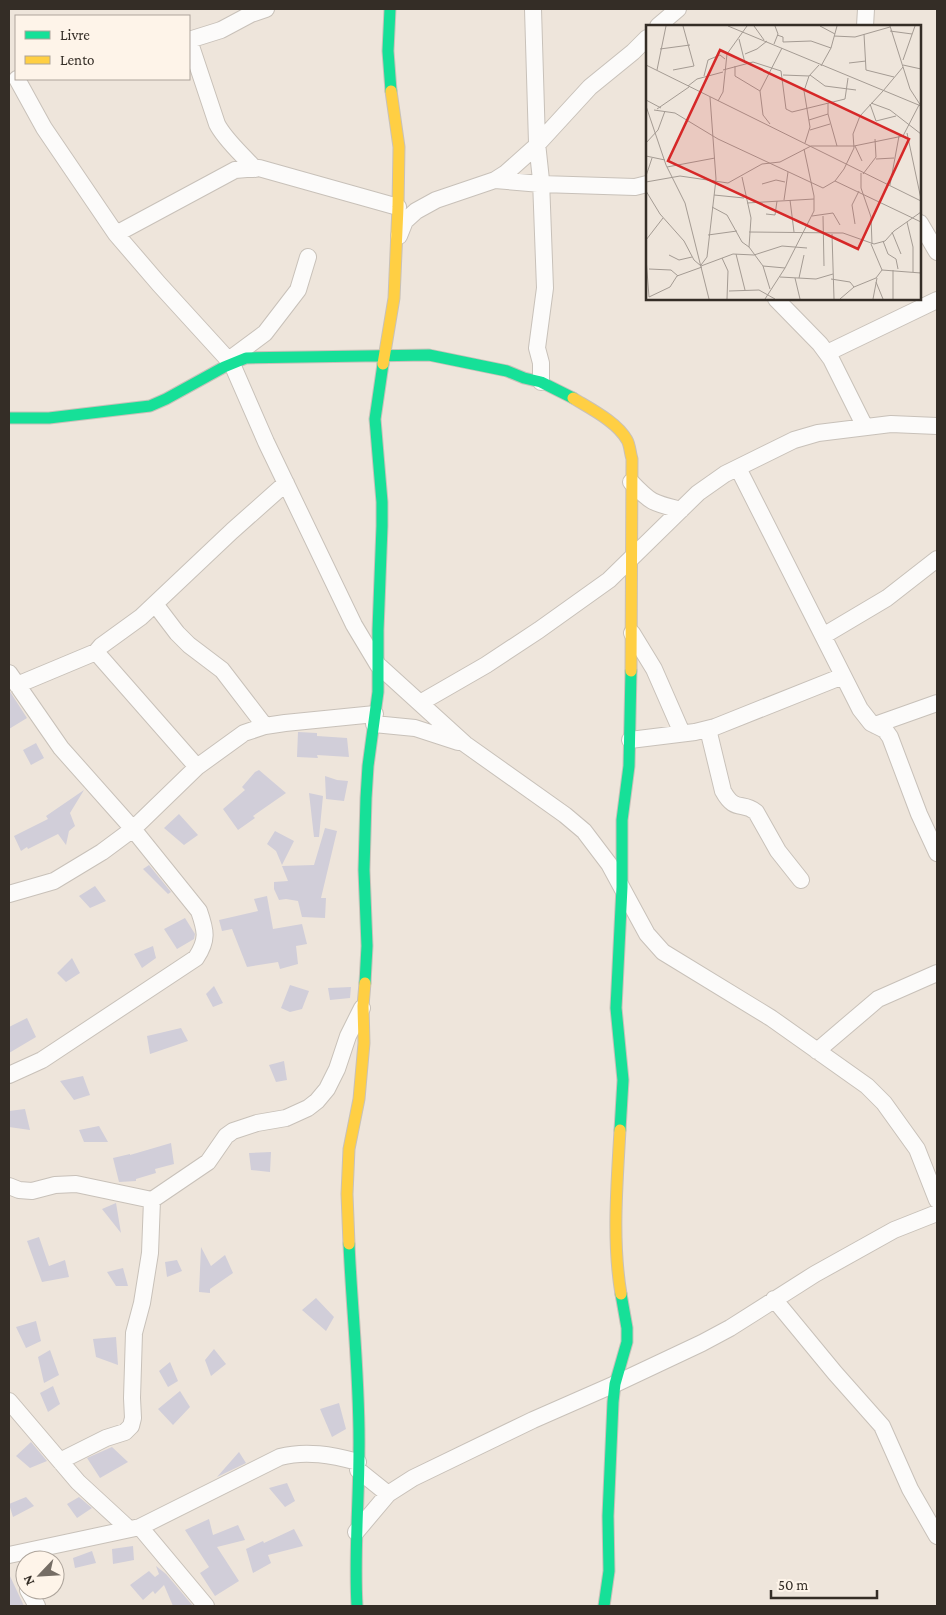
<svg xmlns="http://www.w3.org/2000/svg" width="946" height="1615" viewBox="0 0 946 1615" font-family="'Crimson Pro',serif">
	<rect width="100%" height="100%" fill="#eee5db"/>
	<path fill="#d1ced9" d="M9,690L27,718L9,729Z
		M298,732L317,733V736L347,738L349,757L317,755L318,758L297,757Z
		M36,743L44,758L31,765L23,750Z
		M259,770L286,793L253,816L255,818L238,830L223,809L245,790L242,787L255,772Z
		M325,776L337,780L348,781L344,801L326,799Z
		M84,790L70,813L75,826L69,831L66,845L58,834L28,849L27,847L21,851L14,836L48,819L46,816Z
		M309,793L323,796L319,837H314Z
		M179,814L198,835L184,845L164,828Z
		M325,828L337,831L321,898H326L325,918L302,917L298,901L286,899L279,900L274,889V882L288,881L282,866L314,865Z
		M275,831L294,841L282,865L276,851L267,844Z
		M149,865L171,892L168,894L143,869Z
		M95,886L106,901L90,908L79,896Z
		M267,896L273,929L302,924L307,944L296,946L298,964L280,969L278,962L247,967L232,929L222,931L219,920L258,911L254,899Z
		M185,918L195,934L194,939L177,949L164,929Z
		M153,946L156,958L142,968L134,954Z
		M72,958L80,973L66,982L57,973Z
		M290,985L309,991L302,1009L290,1012L281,1008Z
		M214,986L223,1003L213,1007L206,994Z
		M351,987L350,998L330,1000L328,988Z
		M27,1018L36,1037L9,1053V1027Z
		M181,1028L188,1041L150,1054L147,1036Z
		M284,1061L287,1080L276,1082L269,1065Z
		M83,1076L90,1095L74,1100L60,1081Z
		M25,1109L30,1130L9,1127V1111Z
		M99,1126L108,1142H84L79,1130Z
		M171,1143L174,1164L155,1169L156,1173L136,1179V1181L119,1182L113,1158L130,1154V1155Z
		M271,1152L270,1172L251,1170L249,1153Z
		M116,1203L121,1233L102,1209Z
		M39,1237L49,1266L65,1260L69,1277L42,1282L27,1241Z
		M201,1247L211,1266L225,1255L233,1273L210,1289V1293L199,1292Z
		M177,1260L182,1271L167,1277L165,1262Z
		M123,1268L128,1286H116L107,1272Z
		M316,1298L334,1317L326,1331L302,1310Z
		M36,1321L41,1341L26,1348L16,1327Z
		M116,1337L118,1365L96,1357L93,1339Z
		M214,1349L226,1364L211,1376L205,1360Z
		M50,1350L59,1375L44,1383L38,1357Z
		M170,1362L178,1381L168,1387L159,1371Z
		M53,1386L60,1404L48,1412L40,1393Z
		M180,1391L190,1407L173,1425L158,1409Z
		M339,1403L346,1429L332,1437L320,1409Z
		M31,1442L47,1461L30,1468L16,1456Z
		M112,1447L128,1462L100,1478L87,1458Z
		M239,1452L246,1463L217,1477Z
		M287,1483L295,1501L285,1507L269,1488Z
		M26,1497L34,1506L13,1517L9,1504Z
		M79,1497L92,1508L77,1518L67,1504Z
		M209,1519L213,1535L238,1525L245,1540L217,1547L239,1581L215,1596L200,1573L209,1567L185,1530Z
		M294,1529L303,1546L268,1555L271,1563L253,1573L246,1549L263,1541L264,1543Z
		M133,1546L134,1560L113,1564L112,1549Z
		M92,1551L96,1563L75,1568L73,1558Z
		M156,1566L166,1574L193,1606H173L164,1585L155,1594L153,1591L143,1600L130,1585L149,1571L155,1577L159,1574Z
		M9,1574L24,1606H9Z"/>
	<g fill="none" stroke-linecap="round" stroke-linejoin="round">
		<defs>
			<path id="street" d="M533,9L537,143L541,180L545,288L537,348L541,363V382
				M658,26L678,9
				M865,26L866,9
				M189,40L217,124C225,140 243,155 255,169
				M189,40L221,30L251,14L266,9
				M17,79L44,128L116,234L159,284L232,364L266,442L354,625L378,665L465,744L565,815L584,831L609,864L647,934L663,952L771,1018L867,1086L884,1103L917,1149L937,1200
				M495,180L541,184L635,187L647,184
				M920,223L937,252
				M116,234L235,170L259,168L398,207
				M399,236L405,221L416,211L436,200L495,180L506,173L534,148L590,87L633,52L647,38
				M776,299L820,344L831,359L865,427
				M827,353L937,300
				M230,359L265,333L298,290L308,257
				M738,468L860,709L871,723L885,730L890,737L919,814L937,853
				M631,482C651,503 653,503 681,510
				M155,604L177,633L189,645L222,670L265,726
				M632,633L654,669L682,733
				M823,636L887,598L937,559
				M96,652L197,767
				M9,673L61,748L133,829L199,911C206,931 208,940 196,958L42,1060L9,1075
				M17,685L96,652L101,646L141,617L232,531L286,483
				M420,703L486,665L539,630L609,580L698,493L725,474L794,440L818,433L891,424L937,426
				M374,724L415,728L458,742
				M875,725L937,703
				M708,729L723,791C735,813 742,801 756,812L778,851L801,880
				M630,740L695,732L715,727L843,676
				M9,894L54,881L102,852L133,829L197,767L244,733L265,726L285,723L375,714
				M817,1051L878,999L937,973
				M9,1186L19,1190L32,1191L55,1185L76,1184L152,1200L208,1162L226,1136L233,1131L257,1123L286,1118L308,1108L317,1101L327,1089L337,1069L348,1036L362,1008
				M774,1299L835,1373L882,1426L910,1489L937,1536
				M9,1401L78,1482L129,1529
				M60,1461L106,1438L125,1432L131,1426L133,1418L132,1398L134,1333L142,1303L150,1253L152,1200
				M358,1470L388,1494
				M140,1527L206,1606
				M356,1532L388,1494L413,1478L533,1420L615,1384L702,1343L730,1328L815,1274L894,1230L937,1213
				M9,1555L140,1527L280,1457C306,1450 332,1455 358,1462
				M28,1590L37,1606"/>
			<path id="fast" d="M390,9L388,51L391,91
				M9,418H49L150,406L166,399L224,367L246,358L429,355L507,371L524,378L541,382L573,398
				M365,983L367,946L364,870L366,798L368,766L378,692V630L382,526V502L375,419L383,364
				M620,1130L623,1080L616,1008L622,887V820L629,766L631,671
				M349,1244C352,1313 360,1381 359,1450C359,1502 354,1554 357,1606
				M604,1606L609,1571L608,1516L613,1402L615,1384L627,1342V1328L621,1294"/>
			<path id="slow" d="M383,364L394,298L398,207L399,147L391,91
				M573,398C591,409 617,422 627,440C630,445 630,453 632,459L631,671
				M620,1130C617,1185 612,1240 621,1294
				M349,1244L347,1194L349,1149L359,1099L364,1043L363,1006L365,983"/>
		</defs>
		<use href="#street" stroke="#c8c1b9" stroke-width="18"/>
		<use href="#fast" stroke="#c8c1b9" stroke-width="13"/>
		<use href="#slow" stroke="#c8c1b9" stroke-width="13"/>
		<use href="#street" stroke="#fcfbfa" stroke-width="16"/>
		<use href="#fast" stroke="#16e098" stroke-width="11"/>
		<use href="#slow" stroke="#ffcf43" stroke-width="11"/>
	</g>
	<g transform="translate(646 25)">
		<rect width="275" height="275" fill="#eee5db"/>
		<path fill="none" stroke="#a49b93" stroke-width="1" d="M82,1L275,81M108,1L118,15M174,1L189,9M244,1L264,64L275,81M244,6L266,9M218,9L220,45L248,52M131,10L137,12V17L165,16L185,23M188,11L209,12L244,2M93,14L99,38M128,19L132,9L129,1M14,24L44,20M99,29L111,24L121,16M257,35L269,1M203,38L220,36M0,40L275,176M257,40L275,44M89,41V51L114,66M175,41L185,23L191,1M11,45L20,1M27,45L48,41L37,1M77,45L107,37L135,46L140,84L146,87L199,74L202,53M137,50L163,51M164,50L179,61L210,65M58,51L62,35L74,30L79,34M42,61L51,54L77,47M237,66L257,42M0,75L15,83M72,76L77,67L81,29L101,1M182,78V89L191,121M225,78L244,85L275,109M224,79L230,96L250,91M0,81L20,140L39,178L63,274M11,84L43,62M8,85L29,88L72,114L177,163L189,156L198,144L208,123L207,109L214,91L237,66M163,95L182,89M124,99L117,90L114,66L136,23M164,105L184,99M261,108L275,174M0,118L12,105L19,86M159,118L164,102L158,66L163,51L173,40M209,121L216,136M0,131L19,135M230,134L248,133M21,142L69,133M215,148V163L225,192L226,219M217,149L230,132L229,114M0,151L6,133M96,152L105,193L103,222L117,241L124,264M189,156L275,197M0,157L34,151L82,158L116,139L134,137L165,121H208L257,111L273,80M116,159L130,155L139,157M244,160L253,111M0,166L14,189L38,216L48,235L55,241L87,229L108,230L136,221L161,223M68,170L98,173M138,175L142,147M144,175L148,207M101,178L168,174M66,182L81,190L96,217L103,222M120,189L129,190L131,176M166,191L187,188L194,200M177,191L178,241M261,197L267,222V247M209,199L206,180L213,166M103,207L197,208L228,219L239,216L248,206L275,187M246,207L255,229M186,209L188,274M62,210L91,206M0,215L17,193M237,216L242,229L250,234L252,244M225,219L236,245M90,229L99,265M23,230L33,235L46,232M0,233L3,272M76,233L82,246L81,274M55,240L61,232L70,154L64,72M117,241L139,243M3,244L25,245L32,251M134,252L170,254L187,249M149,253L154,274M153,253L158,230M185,254L204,257L208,262M230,257L237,274M83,266L113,265L129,274M3,272L24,262L31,251L56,242M119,274L139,243L168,186V171L158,124M194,274L208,262L230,253L236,245L275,248M227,274L231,253M247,274V245"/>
		<path fill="#d62828" fill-opacity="0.15" stroke="#d62828" stroke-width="2.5" d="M74,25L263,114L212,224L22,136Z"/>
		<rect width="275" height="275" fill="none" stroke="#342d26" stroke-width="2.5"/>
	</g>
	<rect width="946" height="1615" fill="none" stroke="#342d26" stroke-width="20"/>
	<rect x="15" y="15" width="175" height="65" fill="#fef4e9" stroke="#ada49b"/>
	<rect x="25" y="31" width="25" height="8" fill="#16e098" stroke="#ada49b"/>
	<text x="60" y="40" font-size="15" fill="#342d26">Livre</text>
	<rect x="25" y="56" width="25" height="8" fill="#ffcf43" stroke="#ada49b"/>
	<text x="60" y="65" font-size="15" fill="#342d26">Lento</text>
	<g transform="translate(40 1575) rotate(245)"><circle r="24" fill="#fef4e9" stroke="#ada49b"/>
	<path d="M0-4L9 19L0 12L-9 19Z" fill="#756d65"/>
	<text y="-8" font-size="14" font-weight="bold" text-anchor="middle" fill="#342d26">N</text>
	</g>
	<path d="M771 1590v8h106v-8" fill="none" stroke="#342d26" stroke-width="2.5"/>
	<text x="778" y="1590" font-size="15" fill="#342d26" stroke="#fef4e9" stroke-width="4" paint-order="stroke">50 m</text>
</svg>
